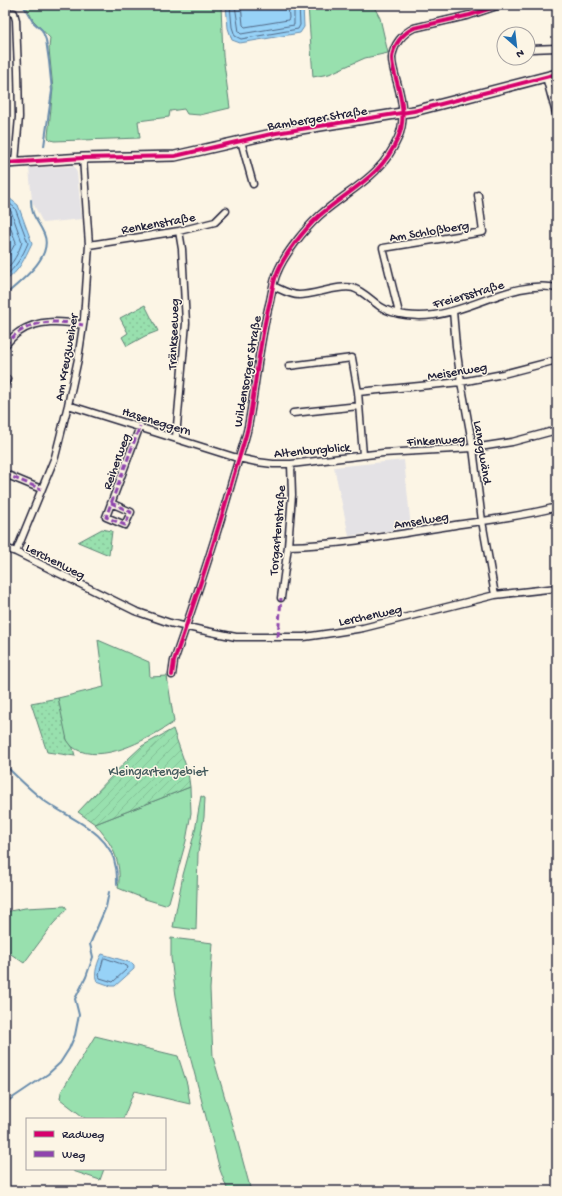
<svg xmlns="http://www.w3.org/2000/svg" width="562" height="1196" viewBox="0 0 562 1196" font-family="'Gochi Hand',sans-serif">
	<defs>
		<pattern id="park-dots" width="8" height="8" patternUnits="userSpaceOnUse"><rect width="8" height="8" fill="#98e0ae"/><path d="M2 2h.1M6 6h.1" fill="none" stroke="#83c097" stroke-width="1.8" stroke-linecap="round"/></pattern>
		<pattern id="garden-furrows" width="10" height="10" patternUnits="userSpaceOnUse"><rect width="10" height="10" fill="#98e0ae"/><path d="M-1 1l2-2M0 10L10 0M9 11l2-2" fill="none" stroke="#83c097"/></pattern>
	</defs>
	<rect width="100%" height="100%" fill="#fcf5e5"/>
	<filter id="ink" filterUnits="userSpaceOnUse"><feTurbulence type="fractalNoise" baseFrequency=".025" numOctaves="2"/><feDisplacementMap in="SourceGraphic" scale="8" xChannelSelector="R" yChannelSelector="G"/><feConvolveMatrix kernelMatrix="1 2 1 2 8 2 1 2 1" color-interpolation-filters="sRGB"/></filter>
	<g filter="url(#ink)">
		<path fill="#e4e2e5" d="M74,166L77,173L82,219L43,223L32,201L29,168Z
			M404,460L411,528L349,536L334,467Z"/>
		<path fill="#98e0ae" stroke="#5d8174" d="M25,5H221L223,56L230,108L200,115L187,114L184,109L170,111L169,117L138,121L140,138L54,141L49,139L48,136L53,89L49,49L50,38L33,20Z
			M308,5H373L380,18L388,53L365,58L329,74L313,77Z
			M98,640L149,662L150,677L167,676L174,722C151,737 109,762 80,751C75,749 70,746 67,740C63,730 60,709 58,698L104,687Z
			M190,787L191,813L186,841L169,902L165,905L145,899L118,888C123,862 111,842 95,824Z
			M201,796L205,798L204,817L198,853L196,930L173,927L183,875L195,831Z
			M65,906L67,909L53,924L24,963L5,950V912L25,908Z
			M171,938L213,943L210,989L213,1057L235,1132L251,1191H228L220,1170L182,1026L176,996L171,958Z
			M95,1036L178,1056L187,1084L190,1104L134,1091L123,1119H86L60,1099L61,1092Z
			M74,1169H104L100,1180L73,1171Z"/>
		<path fill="url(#park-dots)" stroke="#5d8174" d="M145,305L158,331L145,336L127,346L122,337L128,333L120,318Z
			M102,529L112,531L109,555L78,542Z
			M58,698L67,740L73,748L75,756L47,752L31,703Z"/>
		<path fill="url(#garden-furrows)" stroke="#5d8174" d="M173,729L188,772L190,787L95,824L78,812L129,758L142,746Z"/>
		<path fill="#97d2f7" stroke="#688cac" d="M226,5H303L304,27L300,33L240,43L232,40L228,28Z
			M5,195L18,205L32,243C24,259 20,271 5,281Z
			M102,954L132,963L134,965V969L115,986H111L97,981C93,975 98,960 102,954Z"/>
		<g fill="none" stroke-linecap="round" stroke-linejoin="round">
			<path stroke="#516886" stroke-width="1" d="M230,5L232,27L235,36L241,39L298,29L300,25L299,5
				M235,5L239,32L241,34L294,25V5
				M241,5L243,25L245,27L288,20L289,18L288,5
				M5,200L15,208L28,243C23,255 16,268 5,276
				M5,206L11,211L22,242C19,252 13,264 5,270
				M5,214L16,242L5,262
				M105,958L127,966L128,968L113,982L100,978L99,975L103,960Z"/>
			<path stroke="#688cac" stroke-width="2" d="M23,5L33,22L42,30L46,40L49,61L52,91L44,146
				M5,295C20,282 54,257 44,234C38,220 31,217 31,200
				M5,765C18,778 31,791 46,802C72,820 111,832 116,868C117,873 117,879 117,884
				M5,1103L48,1074L60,1063L69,1049L75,1035L79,1015L75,999L86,977L93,957L90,944L106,907L109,892"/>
			<defs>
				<path id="minor" d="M5,13H14L16,20L18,71L19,117L15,162
					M531,49L557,48
					M546,77L557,117
					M241,141L253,184
					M89,245L179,231L215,222L226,211
					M273,286C282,290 290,295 299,295C315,295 340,284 353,288C363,291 372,301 381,307C395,316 417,317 434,315C474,310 517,279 557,288
					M453,311L456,346L461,382L473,448L482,521L495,595
					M399,313L383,248L483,232L478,195
					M5,345C9,341 14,335 19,332C38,319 62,321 83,325
					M289,366L352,358L358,392L363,455
					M5,378L7,379L5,384
					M358,392L461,382L503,374L557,360
					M68,405L234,457L257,462L273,464H291L383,453L473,448L512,442L557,430
					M293,413L359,406
					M176,437L186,323L182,249L179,231
					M5,474L41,489
					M111,503L131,512L125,525L106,517L140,426
					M288,546C344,545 399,534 455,525C489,520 524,516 557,507
					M5,548L16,552L135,611L170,623L201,630L236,637H304L332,633L363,628L495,595L557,588
					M16,552L55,457L68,405L78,359L84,319L89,245L83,158
					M281,598L288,546L292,495L291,464
					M172,675L174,661C195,601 215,542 232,481C237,463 244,445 248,427C256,385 259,342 270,301C272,292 273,282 277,273C284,255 304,230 319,216C349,189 381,178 398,138C406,120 402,100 397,82C395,75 392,66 392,58C393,45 403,33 414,28L470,15L500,5"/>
				<path id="secondary" d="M5,163L83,158L175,156L276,133L414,111L557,74"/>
			</defs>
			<use href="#minor" stroke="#22223b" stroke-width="9"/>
			<use href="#secondary" stroke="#22223b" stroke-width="12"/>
			<use href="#minor" stroke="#fcf5e5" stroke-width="6"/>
			<use href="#secondary" stroke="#fcf5e5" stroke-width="9"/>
			<path stroke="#8e44ad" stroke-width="3" stroke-dasharray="6 3" stroke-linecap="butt" d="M5,345C9,341 14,335 19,332C38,319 62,321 83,325
				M5,378L7,379L5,384
				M5,474L41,489
				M111,503L131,512L125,525L106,517L140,426
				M278,637L281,598"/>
			<defs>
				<path id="cycleway" d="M5,163L83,158L175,156L276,133L414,111L557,74
					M172,675L174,661C195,601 215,542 232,481C237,463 244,445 248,427C256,385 259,342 270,301C272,292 273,282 277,273C284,255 304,230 319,216C349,189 381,178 398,138C406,120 402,100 397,82C395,75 392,66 392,58C393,45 403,33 414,28L470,15L500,5"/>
			</defs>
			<use href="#cycleway" stroke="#fcf5e5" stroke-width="6"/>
			<use href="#cycleway" stroke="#d6006c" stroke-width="4"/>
		</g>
	</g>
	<g text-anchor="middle" stroke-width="3" stroke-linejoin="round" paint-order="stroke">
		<g font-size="13" fill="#22223b" stroke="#fcf5e5">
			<text transform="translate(317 117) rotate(-9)" y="5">Bamberger Straße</text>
			<text transform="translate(158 222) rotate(-10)" y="5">Renkenstraße</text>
			<text transform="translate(429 230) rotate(-9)" y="5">Am Schloßberg</text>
			<text transform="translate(468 293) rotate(-16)" y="5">Freiersstraße</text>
			<text transform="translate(172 334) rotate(-88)" y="5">Tränkseeweg</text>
			<text transform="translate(65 357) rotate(-80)" y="5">Am Kreuzweiher</text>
			<text transform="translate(457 370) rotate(-9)" y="5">Meisenweg</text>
			<text transform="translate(246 371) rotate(-80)" y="5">Wildensorger Straße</text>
			<text transform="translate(157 420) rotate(17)" y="5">Haseneggern</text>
			<text transform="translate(436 439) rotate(-3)" y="5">Finkenweg</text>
			<text transform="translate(312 449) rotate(-5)" y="5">Altenburgblick</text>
			<text transform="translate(484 452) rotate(81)" y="5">Langgwänd</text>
			<text transform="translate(115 461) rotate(-70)" y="5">Reiherweg</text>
			<text transform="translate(421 519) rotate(-9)" y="5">Amselweg</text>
			<text transform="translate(276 530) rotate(-85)" y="5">Torgartenstraße</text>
			<text transform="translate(56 560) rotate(27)" y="5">Lerchenweg</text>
			<text transform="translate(370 614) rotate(-12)" y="5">Lerchenweg</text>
		</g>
		<g font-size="13" fill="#455b5e" stroke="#fcf5e5">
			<text x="158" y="775">Kleingartengebiet</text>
		</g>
	</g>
	<rect width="562" height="1196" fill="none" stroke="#fcf5e5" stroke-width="20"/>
	<rect x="10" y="10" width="542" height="1176" fill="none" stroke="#22223b" stroke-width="1.5" filter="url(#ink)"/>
	<rect x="26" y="1118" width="140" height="52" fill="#fcf5e5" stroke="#a5a1a1"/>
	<rect x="34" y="1131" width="20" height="6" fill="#d6006c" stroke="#a5a1a1"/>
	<text x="62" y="1138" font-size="12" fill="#22223b">Radweg</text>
	<rect x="34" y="1151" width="20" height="6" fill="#8e44ad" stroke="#a5a1a1"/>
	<text x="62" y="1158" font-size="12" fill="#22223b">Weg</text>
	<g transform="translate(516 46) rotate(152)"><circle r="19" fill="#fcf5e5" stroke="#a5a1a1"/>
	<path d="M0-3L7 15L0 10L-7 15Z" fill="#1f6fb2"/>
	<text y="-6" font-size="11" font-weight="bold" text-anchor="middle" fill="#22223b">N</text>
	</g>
</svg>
